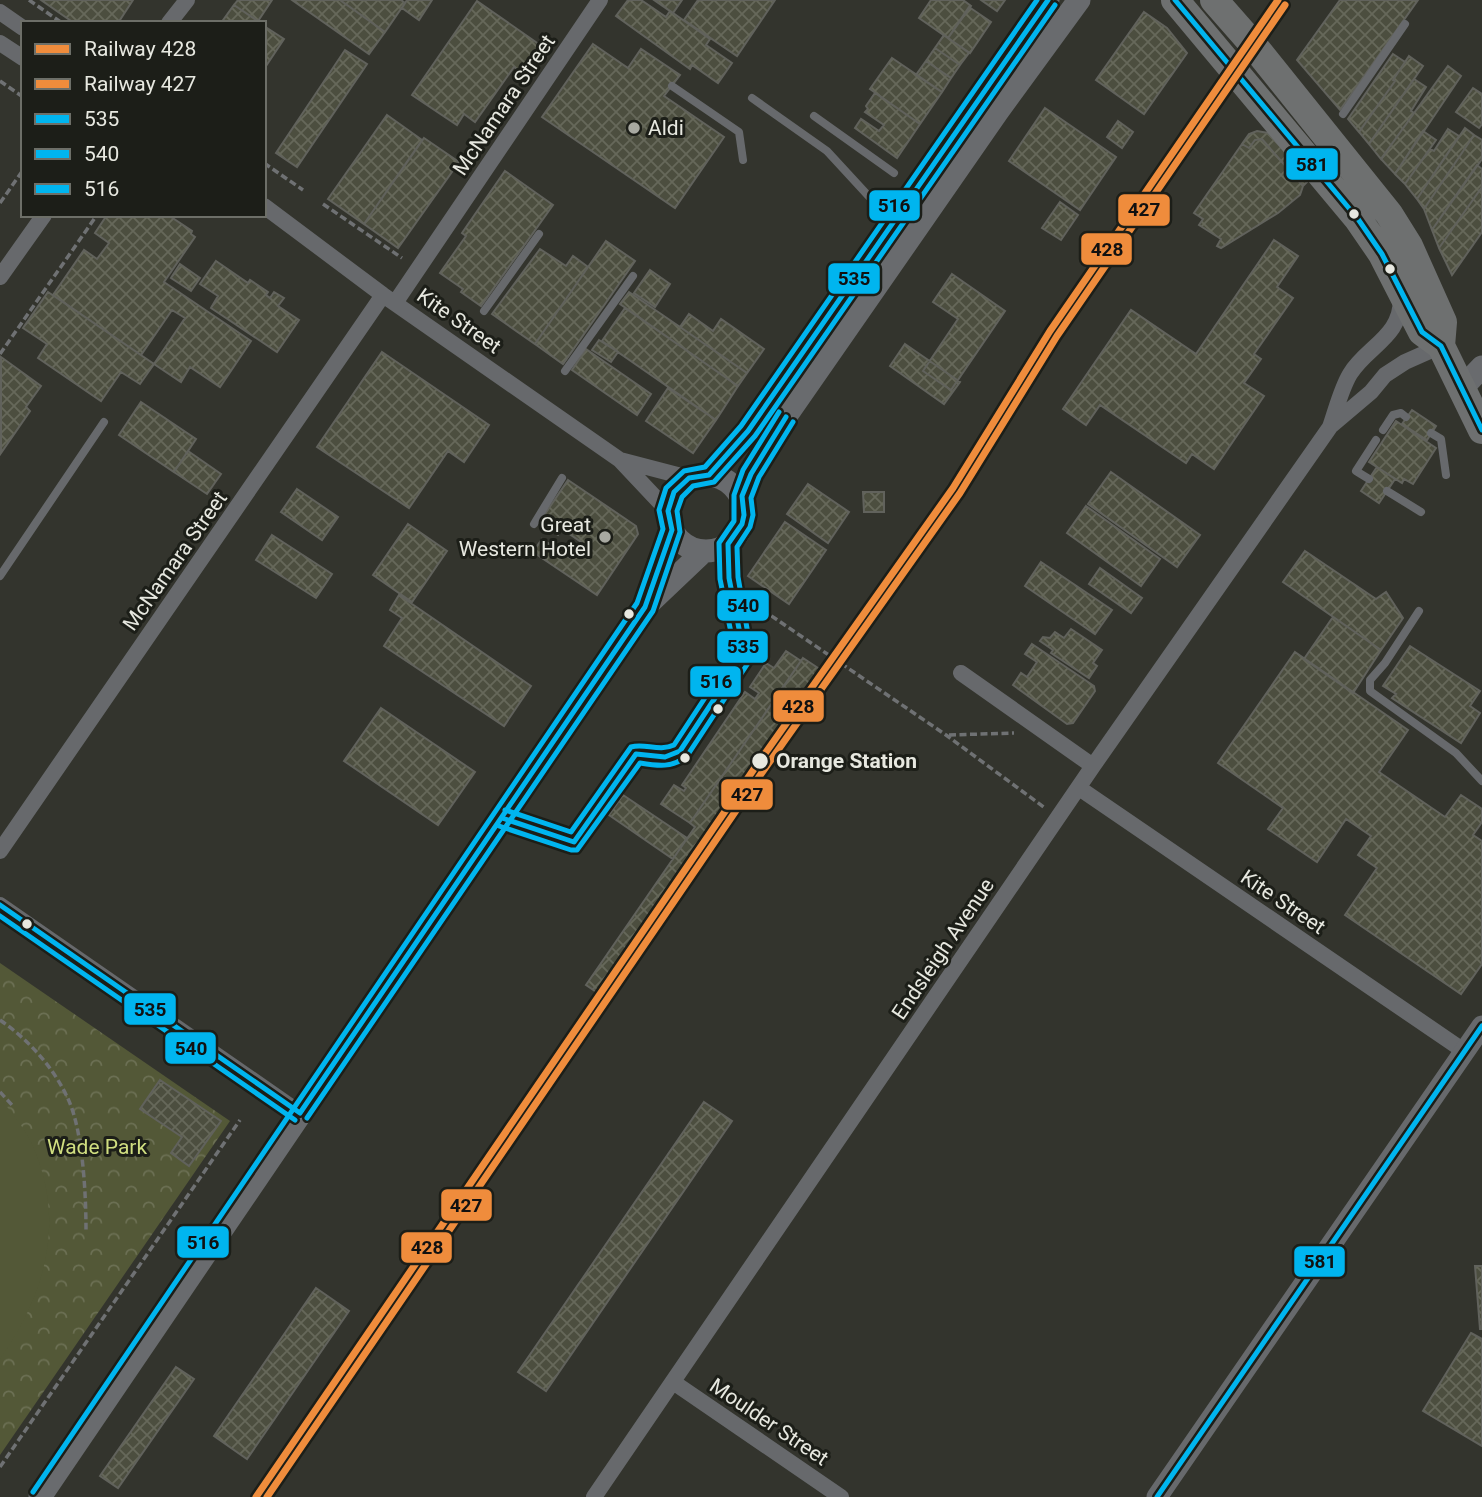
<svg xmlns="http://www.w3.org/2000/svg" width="1482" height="1497" viewBox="0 0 1482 1497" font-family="Roboto,sans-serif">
	<defs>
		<pattern id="park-crowns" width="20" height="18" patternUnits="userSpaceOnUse" patternTransform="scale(1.75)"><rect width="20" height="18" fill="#535837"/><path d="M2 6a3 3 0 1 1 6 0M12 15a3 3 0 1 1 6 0" fill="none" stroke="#6c7054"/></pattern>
		<pattern id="building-cross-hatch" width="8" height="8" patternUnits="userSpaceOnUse" patternTransform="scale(1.75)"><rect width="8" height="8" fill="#4c4e3f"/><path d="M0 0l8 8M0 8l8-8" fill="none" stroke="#66685a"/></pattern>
	</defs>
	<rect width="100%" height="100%" fill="#33342d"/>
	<path fill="url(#park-crowns)" d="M0,963L230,1121L0,1455Z"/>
	<path fill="#535837" d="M0,1098C11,1112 23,1126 31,1142C67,1220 46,1293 0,1359Z"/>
	<path fill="url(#building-cross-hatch)" stroke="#61625c" stroke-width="2" d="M41,0H133L118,23H74Z
		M238,0H272L258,21L234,5Z
		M292,0H340L385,32L369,54Z
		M340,0H401L405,3L385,32Z
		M407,0H432L419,20L402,8Z
		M628,0H641L666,17L670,11L710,39L706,45L732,63L718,83L692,65L690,69L616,16Z
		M654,0H682L673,13Z
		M698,0H775L737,56L684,20Z
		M931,0H963L971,6L948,38L919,18Z
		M981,0H1005L997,11Z
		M1340,0H1418L1340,110L1297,60Z
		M477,1L540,45L521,72L514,67L475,122L464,114L457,125L412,95Z
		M234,5L253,18L260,23H221Z
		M969,7L991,22L970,53L948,38Z
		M1144,12L1167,28L1187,53L1144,114L1096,80Z
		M264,26L284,39L264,69Z
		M944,35L969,53L960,65L935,48Z
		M593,44L628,68L641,49L680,75L664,96L724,137L675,208L542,117Z
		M935,48L960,65L951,78L926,61Z
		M345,50L367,64L297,167L276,153Z
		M1393,54L1405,62L1393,80L1395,81L1359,132L1348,119Z
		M1409,56L1423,66L1369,144L1359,132L1395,81L1393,80Z
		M892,58L942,92L920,124L870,89Z
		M926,61L951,78L942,92L916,75Z
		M1448,66L1461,76L1395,174L1381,159Z
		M1414,79L1426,87L1411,111L1414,113L1381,159L1369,144Z
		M1473,88L1482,94V124L1479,128L1456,112Z
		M875,93L920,124L897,158L855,128L861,119L879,131L884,125L865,112L868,109L866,106Z
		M1045,108L1116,157L1080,210L1009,161Z
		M387,115L422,140L364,224L328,199Z
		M1118,121L1133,132L1122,148L1107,137Z
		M1465,128L1474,135L1424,209L1417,199Z
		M1448,129L1459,136L1417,199L1405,184L1430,149L1434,151Z
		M1257,131L1268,133L1310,179L1303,186L1262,139L1255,140L1249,148L1242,144L1249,134Z
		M1423,131L1436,140L1405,184L1395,174Z
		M1474,135L1482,140V159L1432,230L1424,209Z
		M424,138L459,162L398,248L364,224Z
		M1262,139L1303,186L1300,195L1278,213L1221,248L1217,246L1221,239L1199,225L1203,219L1194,213L1242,144L1249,148L1255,140Z
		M1477,165L1482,169V187L1439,248L1432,230Z
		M505,171L553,205L481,306L461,292L463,289L440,273L466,236L462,233Z
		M1482,187V232L1452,275L1439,248Z
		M1060,202L1078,215L1061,240L1042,228Z
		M107,215H168L192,231L191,234L195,237L164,282L251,341L220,387L190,367L181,382L154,364L185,318L172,310L141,355L53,295L84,250L97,259L109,243L95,233Z
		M1274,240L1298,256L1277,287L1293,298L1254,354L1261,359L1244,383L1264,396L1214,469L1192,454L1186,463L1100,405L1086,425L1063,409L1131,310L1196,354Z
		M606,241L635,261L563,364L535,344Z
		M540,249L566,266L573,256L588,267L535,344L492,314Z
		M216,261L248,283L250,280L268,292L266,295L270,298L274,292L284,298L278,306L299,320L277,352L211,308L218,296L200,284Z
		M180,264L200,278L191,291L171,278Z
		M650,270L670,284L655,307L634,293Z
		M952,274L1005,311L951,390L923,371L958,319L933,302Z
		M48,292L154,364L140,384L121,372L101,401L38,358L47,344L23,328Z
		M629,292L747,373L738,386L620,304Z
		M625,308L738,386L716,420L602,341Z
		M689,314L713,331L721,319L764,349L747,373L680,327Z
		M599,340L618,352L611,362L592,350Z
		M905,344L960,382L944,404L890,366Z
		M586,349L651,394L637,415L572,370Z
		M382,352L489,425L464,462L448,451L409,508L317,447Z
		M1,357L41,386L26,407L30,411L1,453Z
		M668,388L716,420L693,453L646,421Z
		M141,402L196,439L174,472L119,435Z
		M1412,410L1436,426L1427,440L1402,424Z
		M1396,421L1436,448L1413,484L1404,479L1402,483L1369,462Z
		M188,451L221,474L207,494L174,472Z
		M1377,467L1395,479L1379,503L1361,491Z
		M1111,472L1200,535L1177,567L1088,504Z
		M568,480L636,526L638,534L597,595L533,552L542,539L570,558L581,542L562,529L558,535L547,528L551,522L543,517Z
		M808,484L849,512L828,543L787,514Z
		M297,489L338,517L322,540L281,512Z
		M863,492H884V512H864Z
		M1086,506L1160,559L1141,586L1067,533Z
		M785,522L826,550L789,604L748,576Z
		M408,524L447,551L412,602L373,575Z
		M272,535L332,574L316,598L256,560Z
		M1305,551L1376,599L1386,592L1403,618L1381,650L1283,582Z
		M1041,562L1112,610L1095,634L1025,586Z
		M1100,568L1142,598L1131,613L1089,584Z
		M399,595L531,686L504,726L384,646L402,618L390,610Z
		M1333,617L1381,650L1353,693L1304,659Z
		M1071,629L1102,650L1093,663L1097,666L1089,678L1051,653L1053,650L1040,641L1043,637L1050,638L1055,632L1064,638Z
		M1032,644L1094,686L1095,691L1073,723L1067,724L1013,685L1021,673L1027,677L1037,662L1025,654Z
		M1410,646L1480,691L1470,706L1480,713L1461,743L1392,698L1396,694L1383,686Z
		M786,651L801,661L690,823L661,804L674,785L684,791L686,788L682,785L745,692L755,699L759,693L750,687L766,663L774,668Z
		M1295,652L1408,730L1379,772L1445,817L1461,795L1482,809V822L1473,835L1482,841V964L1461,994L1345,915L1377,868L1358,855L1371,836L1346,819L1317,862L1268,829L1283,808L1218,763Z
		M803,658L821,670L598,993L586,985L695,827L690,823Z
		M381,708L475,772L438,825L344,761Z
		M623,795L687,838L673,859L609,815Z
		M160,1080L221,1121L189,1166L171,1153L182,1137L140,1109Z
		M704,1102L732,1121L546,1391L518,1372Z
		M1475,1266H1482V1329H1480Z
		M316,1288L349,1311L247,1459L214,1436Z
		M1471,1333L1482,1339V1446L1423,1411Z
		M176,1367L194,1379L118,1488L100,1476Z"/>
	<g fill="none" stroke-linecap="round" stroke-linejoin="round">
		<path stroke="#6f7173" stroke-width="3.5" stroke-dasharray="7 3.5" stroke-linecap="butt" d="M29,0L62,23
			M0,81L23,97
			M264,163L303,190
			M0,203L23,170
			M323,204L402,258
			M0,354L97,215
			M754,604L946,735L1045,808
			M949,735L1014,733
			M0,1020C29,1040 55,1069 69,1101C83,1133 86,1195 86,1230
			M0,1092L12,1105
			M0,1467L240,1120"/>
		<path stroke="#67696c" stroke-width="8" d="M672,86L739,132L743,160
			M752,98L827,151L874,202
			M1343,114L1405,24
			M814,116L894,173
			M484,311L539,234
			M565,371L633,276
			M1383,430L1393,415L1401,413L1406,417
			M1431,433L1441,439L1446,475
			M1369,479L1356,471L1376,440
			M1387,491L1421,512
			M534,524L562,478
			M0,576L104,422
			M1419,611L1385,663L1370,680V691L1456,753L1482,781
			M505,819L574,842L636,754C651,756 668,761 680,751L744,654L729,578L728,544"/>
		<path stroke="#67696c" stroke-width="16" d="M0,12L23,28
			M169,23L187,0
			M0,43L23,58
			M264,206L383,295L620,460L668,511
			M0,277L44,215
			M395,303L600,0
			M1332,425L1371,392L1385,375L1405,362L1441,346
			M620,460L689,478
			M961,673L1093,766
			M1079,788L1464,1051
			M0,851L383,295
			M0,905L300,1113
			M673,1382L841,1497
			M594,1497L1093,766L1330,427C1336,410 1341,389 1350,374C1367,346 1402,337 1401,297"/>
		<path stroke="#67696c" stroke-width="21" d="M1157,1497L1482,1026"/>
		<path stroke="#696b6e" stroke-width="23" d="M1462,388L1482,367
			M709,475C769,412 814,337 863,266C923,176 986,88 1048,0
			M668 513a38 38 0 1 1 76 0a38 38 0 1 1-76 0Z
			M741,497L761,456L784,419L998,111L1079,0
			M647,601L672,530
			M40,1497L645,607L704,551"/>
		<path stroke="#6e7070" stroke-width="28" d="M1175,0L1358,219L1382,254L1422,332L1441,346L1482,430
			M1214,0L1250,41L1389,214L1409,246L1443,322L1441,346"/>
		<defs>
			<path id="bus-1" d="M502,818L574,842L636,754L665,757L680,751L744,654L729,578L728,544L742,524L744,515L742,496L751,474L786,417
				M0,905L300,1113
				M300,1113L645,607L672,530L668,511L674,492L689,478L709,475L748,431L1048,0"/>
			<path id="bus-2" d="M499,826L571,850H577L640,763C658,766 673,768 687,756L752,657L738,577L737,547L750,527L753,515L751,498L759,477L793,422
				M0,916L295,1120
				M307,1118L653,611L680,532L677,511L682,497L693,486L714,482L755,436L1055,5"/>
			<path id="bus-3" d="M505,810L571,832L631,747C645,743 659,752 674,745L735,652L720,579L719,543L734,521V495L743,470L779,412
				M33,1492L637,603L663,529L659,510L666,488L684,471L705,467L741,426L1037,0"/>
			<path id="bus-4" d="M1175,0L1358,219L1382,254L1422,332L1441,346L1482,430
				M1157,1497L1482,1026"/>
		</defs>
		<use href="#bus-1" stroke="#1c1e18" stroke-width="10"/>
		<use href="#bus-2" stroke="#1c1e18" stroke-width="10"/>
		<use href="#bus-3" stroke="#1c1e18" stroke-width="10"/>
		<use href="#bus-4" stroke="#1c1e18" stroke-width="10"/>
		<use href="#bus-1" stroke="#00b5ef" stroke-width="5"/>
		<use href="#bus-2" stroke="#00b5ef" stroke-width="5"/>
		<use href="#bus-3" stroke="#00b5ef" stroke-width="5"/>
		<use href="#bus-4" stroke="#00b5ef" stroke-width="5"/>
		<defs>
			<path id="rail-1" d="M256,1497L754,769L953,488L1050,331L1278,0"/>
			<path id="rail-2" d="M267,1497L761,774L960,493L1057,336L1285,5"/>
		</defs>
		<use href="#rail-1" stroke="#1c1e18" stroke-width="12"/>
		<use href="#rail-2" stroke="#1c1e18" stroke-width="12"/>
		<use href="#rail-1" stroke="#ef8c3c" stroke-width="7"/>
		<use href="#rail-2" stroke="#ef8c3c" stroke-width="7"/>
	</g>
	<g fill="#a8a9a1" stroke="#1c1e18" stroke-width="2.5">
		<circle cx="634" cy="128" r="7"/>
		<circle cx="605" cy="537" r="7"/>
	</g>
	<g fill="#e7e8e0" stroke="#1c1e18" stroke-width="2.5">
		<circle cx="1354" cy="214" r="6"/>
		<circle cx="1390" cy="269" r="6"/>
		<circle cx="629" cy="614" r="6"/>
		<circle cx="718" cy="709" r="6"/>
		<circle cx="685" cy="758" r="6"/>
		<circle cx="760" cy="761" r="9"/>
		<circle cx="27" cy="924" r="6"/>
	</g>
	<g text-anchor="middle" stroke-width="6" stroke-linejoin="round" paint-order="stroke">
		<g font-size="21" fill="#e7e8e0" stroke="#1c1e18">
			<text transform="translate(504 105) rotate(-56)" y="7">McNamara Street</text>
			<text transform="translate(459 321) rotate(35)" y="7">Kite Street</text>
			<text transform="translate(175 561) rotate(-55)" y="7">McNamara Street</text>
			<text transform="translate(1283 902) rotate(34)" y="7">Kite Street</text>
			<text transform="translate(943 949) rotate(-56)" y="7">Endsleigh Avenue</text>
			<text transform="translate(769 1422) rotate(34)" y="7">Moulder Street</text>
		</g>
		<g font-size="21" fill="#e7e8e0" stroke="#1c1e18" text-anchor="start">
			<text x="648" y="135">Aldi</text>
			<text x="591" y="532" text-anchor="end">Great<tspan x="591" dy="24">Western Hotel</tspan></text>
		</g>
		<g font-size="21" font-weight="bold" fill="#e7e8e0" stroke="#1c1e18" text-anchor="start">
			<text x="776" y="768">Orange Station</text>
		</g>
		<g font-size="21" fill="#d0de80" stroke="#1c1e18">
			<text x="97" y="1154">Wade Park</text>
		</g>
	</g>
	<g stroke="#1c1e18" stroke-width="2.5">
		<rect x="1285" y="147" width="54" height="34" rx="7" fill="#00b5ef"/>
		<rect x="868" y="189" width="53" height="33" rx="7" fill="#00b5ef"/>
		<rect x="1117" y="193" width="54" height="34" rx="7" fill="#ef8c3c"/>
		<rect x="1080" y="232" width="53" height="34" rx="7" fill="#ef8c3c"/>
		<rect x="827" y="262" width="54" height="33" rx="7" fill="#00b5ef"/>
		<rect x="716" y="589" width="54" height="33" rx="7" fill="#00b5ef"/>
		<rect x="716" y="630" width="53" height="34" rx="7" fill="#00b5ef"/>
		<rect x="689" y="665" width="53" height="33" rx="7" fill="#00b5ef"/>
		<rect x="772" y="689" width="53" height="34" rx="7" fill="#ef8c3c"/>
		<rect x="720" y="778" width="54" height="33" rx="7" fill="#ef8c3c"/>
		<rect x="123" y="992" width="54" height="34" rx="7" fill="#00b5ef"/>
		<rect x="164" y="1031" width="53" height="34" rx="7" fill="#00b5ef"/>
		<rect x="440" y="1188" width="53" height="34" rx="7" fill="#ef8c3c"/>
		<rect x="176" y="1225" width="54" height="34" rx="7" fill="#00b5ef"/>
		<rect x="400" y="1231" width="53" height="33" rx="7" fill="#ef8c3c"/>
		<rect x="1293" y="1245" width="53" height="33" rx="7" fill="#00b5ef"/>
	</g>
	<g font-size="19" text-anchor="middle" font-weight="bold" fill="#111">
		<text x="1312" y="171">581</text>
		<text x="894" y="212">516</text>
		<text x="1144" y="216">427</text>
		<text x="1107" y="256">428</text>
		<text x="854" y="285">535</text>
		<text x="743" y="612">540</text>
		<text x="743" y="653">535</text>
		<text x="716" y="688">516</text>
		<text x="798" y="713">428</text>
		<text x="747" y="801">427</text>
		<text x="150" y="1016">535</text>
		<text x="191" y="1055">540</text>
		<text x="466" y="1212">427</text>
		<text x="203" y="1249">516</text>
		<text x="427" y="1254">428</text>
		<text x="1320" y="1268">581</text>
	</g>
	<rect x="21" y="21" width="245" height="196" fill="#1c1e18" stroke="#6d6f68" stroke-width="2"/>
	<rect x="35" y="44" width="35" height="10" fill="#ef8c3c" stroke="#6d6f68" stroke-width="2"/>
	<text x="84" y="56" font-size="21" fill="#e7e8e0">Railway 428</text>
	<rect x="35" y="79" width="35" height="10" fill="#ef8c3c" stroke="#6d6f68" stroke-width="2"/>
	<text x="84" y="91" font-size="21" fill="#e7e8e0">Railway 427</text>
	<rect x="35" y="114" width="35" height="10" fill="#00b5ef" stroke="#6d6f68" stroke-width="2"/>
	<text x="84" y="126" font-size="21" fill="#e7e8e0">535</text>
	<rect x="35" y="149" width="35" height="10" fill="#00b5ef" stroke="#6d6f68" stroke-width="2"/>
	<text x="84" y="161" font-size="21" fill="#e7e8e0">540</text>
	<rect x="35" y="184" width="35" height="10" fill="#00b5ef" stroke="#6d6f68" stroke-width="2"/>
	<text x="84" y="196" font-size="21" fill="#e7e8e0">516</text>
</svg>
